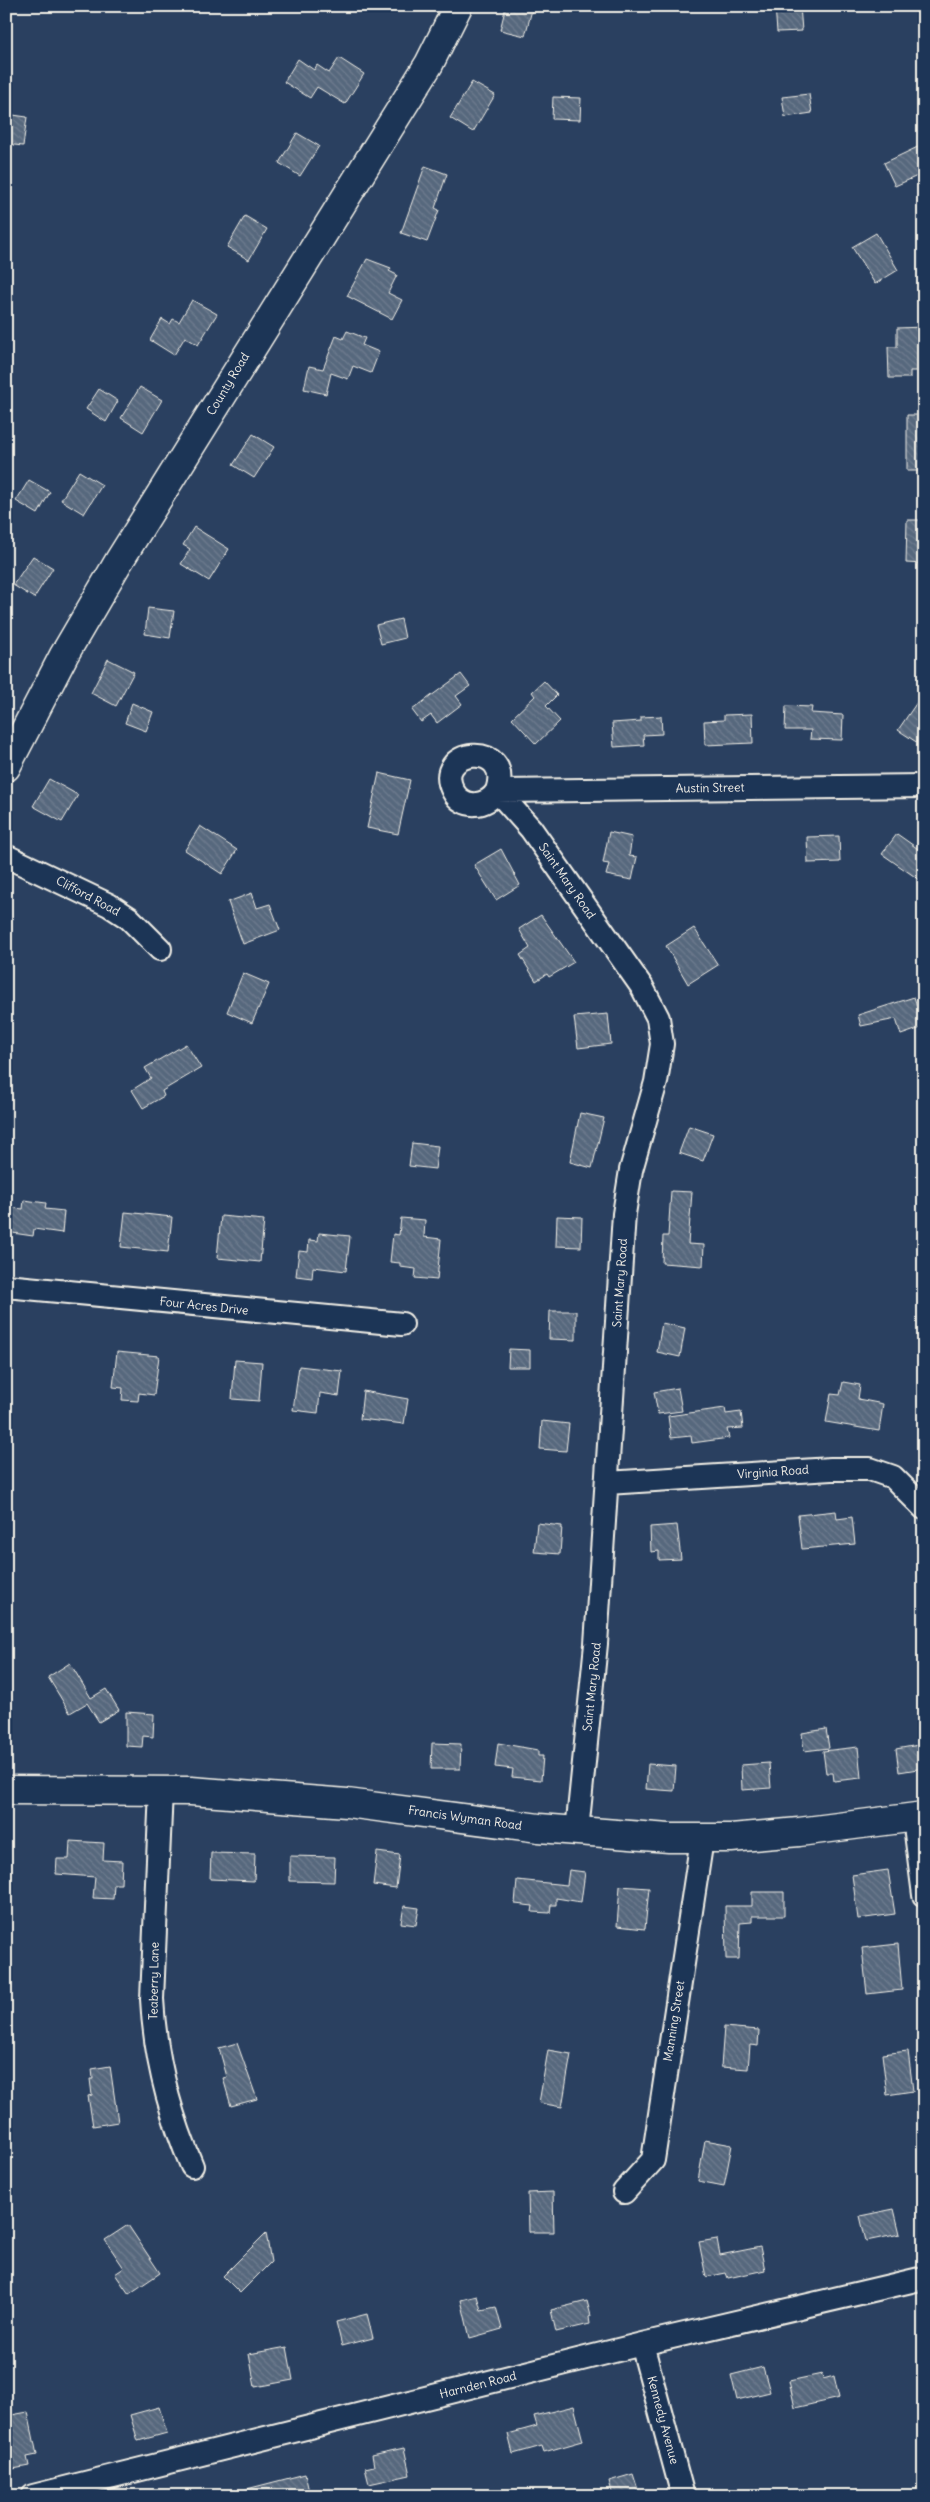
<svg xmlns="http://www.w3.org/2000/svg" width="930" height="2502" viewBox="0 0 930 2502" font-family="Delius,sans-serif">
	<defs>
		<pattern id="building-back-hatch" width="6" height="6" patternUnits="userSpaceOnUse" patternTransform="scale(1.25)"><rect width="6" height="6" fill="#56677d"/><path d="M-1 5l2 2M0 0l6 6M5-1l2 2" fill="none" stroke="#6f7d8f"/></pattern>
	</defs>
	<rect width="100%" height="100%" fill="#2a4060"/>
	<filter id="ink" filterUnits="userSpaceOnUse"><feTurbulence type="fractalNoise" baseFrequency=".02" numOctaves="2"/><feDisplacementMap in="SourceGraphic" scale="10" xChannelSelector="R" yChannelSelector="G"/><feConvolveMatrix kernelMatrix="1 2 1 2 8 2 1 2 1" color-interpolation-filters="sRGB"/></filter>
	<g filter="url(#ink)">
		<path fill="url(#building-back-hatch)" stroke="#f4f1e8" d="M506,6H533L525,36L500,30Z
			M775,6H800L802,31L777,32Z
			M339,58L364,74L345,104L317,87L310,98L284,82L298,59L314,70L317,65L329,73Z
			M472,82L495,95L473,132L450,118Z
			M809,94L812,113L785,117L782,97Z
			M553,97L581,98L580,120L552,119Z
			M6,114L27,117L23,146L6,144Z
			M297,133L319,146L300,176L279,163Z
			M924,144V173L895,186L884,163Z
			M425,166L447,174L435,208L439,210L427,242L401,233Z
			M245,216L267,229L249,260L227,247Z
			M876,233L898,270L875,284L852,247Z
			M367,259L391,268L389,271L397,275L388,293L402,300L392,319L347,296Z
			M192,300L217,314L198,345L185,337L174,355L150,340L162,319L170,324L173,319L179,322Z
			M924,327V371H910V378H889L888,347H897V328Z
			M347,331L365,338L362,345L379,352L371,373L353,366L348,379L331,373L326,394L304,389L309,366L323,369L336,336L343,339Z
			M140,387L162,400L143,432L121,418Z
			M99,389L118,401L106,422L86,409Z
			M907,415H924V471H907Z
			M253,434L274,447L254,478L233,465Z
			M79,471L102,485L84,514L61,500Z
			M29,480L50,492L38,514L16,501Z
			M907,520H924V564L906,563Z
			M194,527L229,549L209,581L181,564L190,549L183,545Z
			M33,556L53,568L34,598L13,585Z
			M148,608L174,611L170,638L145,634Z
			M401,619L405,638L381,644L376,625Z
			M108,659L134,672L116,706L91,693Z
			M461,674L470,686L456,696L462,704L437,723L431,715L421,722L412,710Z
			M544,681L557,695L546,706L560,721L536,744L512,718L535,696L532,692Z
			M924,692V747L898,730Z
			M132,703L153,712L146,731L125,723Z
			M786,706L812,707L811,713L843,715L842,740L810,739L811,730H785Z
			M752,714L753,743L705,745L704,721L724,720V715Z
			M661,716L662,734L643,735L644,745L614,747L612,723L641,721V717Z
			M379,773L410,780L398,834L367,828Z
			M49,779L78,795L62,822L33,806Z
			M200,826L237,850L222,874L185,850Z
			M609,832L632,837L629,856L637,857L632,880L606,875L609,864L603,863Z
			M897,834L924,853V883L882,854Z
			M839,836L840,862L808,863L807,837Z
			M501,849L520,885L496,900L474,865Z
			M252,893L257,908L270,904L280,930L243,944L228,902Z
			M541,915L574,962L549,977L547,974L536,981L520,955L530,948L519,929Z
			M694,928L718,965L688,984L666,946Z
			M243,973L269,984L252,1023L227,1012Z
			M914,997L924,1027L901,1035L896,1019L861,1026L858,1015Z
			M608,1014L611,1044L578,1048L574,1017Z
			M186,1044L201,1068L162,1091L164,1096L143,1108L132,1090L151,1078L145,1068Z
			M580,1113L604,1118L592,1168L570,1162Z
			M689,1126L713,1134L703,1161L679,1153Z
			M412,1143L438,1146L435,1169L409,1166Z
			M671,1191L692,1192L688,1244L704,1245L703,1266L662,1263L663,1236H668Z
			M24,1200L46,1203L45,1209L64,1211L62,1233L34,1229L33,1236L6,1232V1207L23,1209Z
			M125,1212L172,1217L168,1252L121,1247Z
			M221,1216L264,1220L260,1262L217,1258Z
			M557,1216L582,1217L581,1247L556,1246Z
			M401,1218L425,1220L424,1237L441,1239L437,1280L415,1278L416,1269L400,1267V1263L390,1262L393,1234L399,1235Z
			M319,1233L350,1236L346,1271L313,1267L312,1278L296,1276L299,1251L308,1252L309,1240L318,1241Z
			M550,1311H576V1340L549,1339Z
			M662,1323L685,1328L680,1357L657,1352Z
			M509,1349L530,1350V1367H508Z
			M117,1352L159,1356L154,1395L139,1393L138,1401L122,1400L123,1388L113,1387Z
			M235,1360L262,1362L259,1401L232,1399Z
			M299,1366L342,1371L339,1396L320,1393L318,1413L293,1410Z
			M843,1382L860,1385L858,1399L883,1404L879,1431L826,1422L831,1394L840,1395Z
			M678,1388L682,1411L658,1414L654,1392Z
			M363,1391L408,1399L404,1424L360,1419Z
			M725,1408L726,1414L741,1412L743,1428L727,1429L729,1438L692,1443L691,1436L671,1438L668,1416Z
			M542,1421L569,1424L566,1451L540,1449Z
			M836,1511L837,1519L852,1517L855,1544L802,1549L798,1515Z
			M537,1523L562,1526L560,1554L534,1552Z
			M677,1525L681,1559L659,1560V1551L651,1552L650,1527Z
			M70,1663L91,1698L106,1689L119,1710L99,1722L87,1703L70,1713L48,1677Z
			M126,1712L154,1714L153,1737L143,1736L142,1747L126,1746Z
			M826,1729L829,1748L804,1751L802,1733Z
			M432,1743L461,1744L460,1769H431Z
			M498,1743L538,1750V1756H543L541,1780L512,1777L513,1769L495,1767Z
			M924,1744V1768L899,1772L896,1749Z
			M858,1747L861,1778L834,1781L833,1773H826L823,1751Z
			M769,1763L771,1788L742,1790L741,1765Z
			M648,1764L676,1766L674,1791L646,1789Z
			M70,1841L104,1843L103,1860L122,1861L121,1884H114L113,1899L93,1898L95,1877L56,1874L57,1859H69Z
			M377,1852L400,1855L396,1888L373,1885Z
			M211,1853L255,1854L254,1881L210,1879Z
			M290,1856L335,1857L334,1882L290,1881Z
			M569,1870L585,1872L581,1902L556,1898V1905H551L550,1913L532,1912L533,1906L515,1904L517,1880L567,1885Z
			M888,1870L895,1914L858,1919L852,1875Z
			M620,1886L649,1888L645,1929L617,1926Z
			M752,1892H784V1916H752V1922L740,1923L739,1959H726L725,1906H752Z
			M404,1906L419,1908L416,1925L401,1923Z
			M898,1944L902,1990L867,1994L862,1948Z
			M724,2027L759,2030L758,2046L750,2045L748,2069L721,2067Z
			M237,2043L257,2099L231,2106L223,2078L227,2077L219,2048Z
			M548,2050L571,2054L562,2107L539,2103Z
			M908,2051L913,2091L887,2095L882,2054Z
			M110,2066L118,2122L93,2126L88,2096L92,2095L90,2079H93L92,2069Z
			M705,2140L732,2145L724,2186L698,2181Z
			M553,2192L554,2232H529L528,2193Z
			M894,2209L900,2234L866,2241L860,2216Z
			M128,2225L160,2273L129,2294L115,2274L124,2268L105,2240Z
			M266,2233L271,2262L240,2293L223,2276Z
			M717,2239L720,2255L760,2247L765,2270L728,2278L726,2273L706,2277L699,2242Z
			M477,2296L481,2310L496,2307L502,2329L470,2338L461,2300Z
			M587,2301L591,2316L589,2317L590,2324L556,2332L551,2310Z
			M367,2314L373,2338L342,2346L336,2322Z
			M287,2347L293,2380L255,2387L249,2354Z
			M763,2367L770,2392L737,2400L731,2375Z
			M822,2374L823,2379L834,2376L839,2398L795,2408L789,2381Z
			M574,2406L583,2441L544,2452L542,2446L513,2454L508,2434L537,2426L534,2416Z
			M159,2407L167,2433L138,2441L130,2415Z
			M28,2412L37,2455L27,2457L29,2466L13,2469L6,2435V2416Z
			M404,2448L410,2475L369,2484L365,2468L374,2466L372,2455Z
			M305,2474L310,2496H244L243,2490Z
			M633,2474L640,2496H613L609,2481Z"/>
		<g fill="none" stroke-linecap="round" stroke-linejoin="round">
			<defs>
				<path id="minor" d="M6,856L109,905L129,918L160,949
					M6,1286L402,1324
					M607,1483L831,1469H870L893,1477L924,1508
					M161,1790L152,1999C155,2058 169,2112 192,2166
					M914,1818L924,1895
					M577,1831L596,1644L624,1214L631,1170L656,1082L662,1044L658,1018L642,987L531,829L497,791C514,740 431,748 453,791C463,810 487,807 497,791L924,786
					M624,2192L653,2160L702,1839
					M642,2344L683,2496
					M33,2496L642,2344L924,2278"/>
				<path id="tertiary" d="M6,767L64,655L119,561L429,64L458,6"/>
				<path id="secondary" d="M6,1790L191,1791L347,1803L539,1828L669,1838H731L799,1832L924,1816"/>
			</defs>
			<use href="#minor" stroke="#f4f1e8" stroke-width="26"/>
			<use href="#tertiary" stroke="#f4f1e8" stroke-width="31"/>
			<use href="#secondary" stroke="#f4f1e8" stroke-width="31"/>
			<use href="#minor" stroke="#1d3557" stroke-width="22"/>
			<use href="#tertiary" stroke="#1d3557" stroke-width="28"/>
			<use href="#secondary" stroke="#1d3557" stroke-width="28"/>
		</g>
	</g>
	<g text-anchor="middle" stroke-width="5" stroke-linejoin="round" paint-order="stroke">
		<g font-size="12" fill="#f4f1e8" stroke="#1d3557">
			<text transform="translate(228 384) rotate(-59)" y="4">County Road</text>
			<text transform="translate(710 788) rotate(-1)" y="4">Austin Street</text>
			<text transform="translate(567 881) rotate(55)" y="4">Saint Mary Road</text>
			<text transform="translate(88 896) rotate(28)" y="4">Clifford Road</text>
			<text transform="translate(620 1283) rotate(-86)" y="4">Saint Mary Road</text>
			<text transform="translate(204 1306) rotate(6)" y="4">Four Acres Drive</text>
			<text transform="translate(773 1472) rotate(-4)" y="4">Virginia Road</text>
			<text transform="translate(592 1687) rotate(-84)" y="4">Saint Mary Road</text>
			<text transform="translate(465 1818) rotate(8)" y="4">Francis Wyman Road</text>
			<text transform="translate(154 1981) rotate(-89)" y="4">Teaberry Lane</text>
			<text transform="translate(674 2021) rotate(-81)" y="4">Manning Street</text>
			<text transform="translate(478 2385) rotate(-14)" y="4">Harnden Road</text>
			<text transform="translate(663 2420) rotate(75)" y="4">Kennedy Avenue</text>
		</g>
	</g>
	<rect width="930" height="2502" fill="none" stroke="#1d3557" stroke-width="25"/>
	<rect x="12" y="12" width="905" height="2477" fill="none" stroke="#f4f1e8" stroke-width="2" filter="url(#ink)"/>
</svg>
